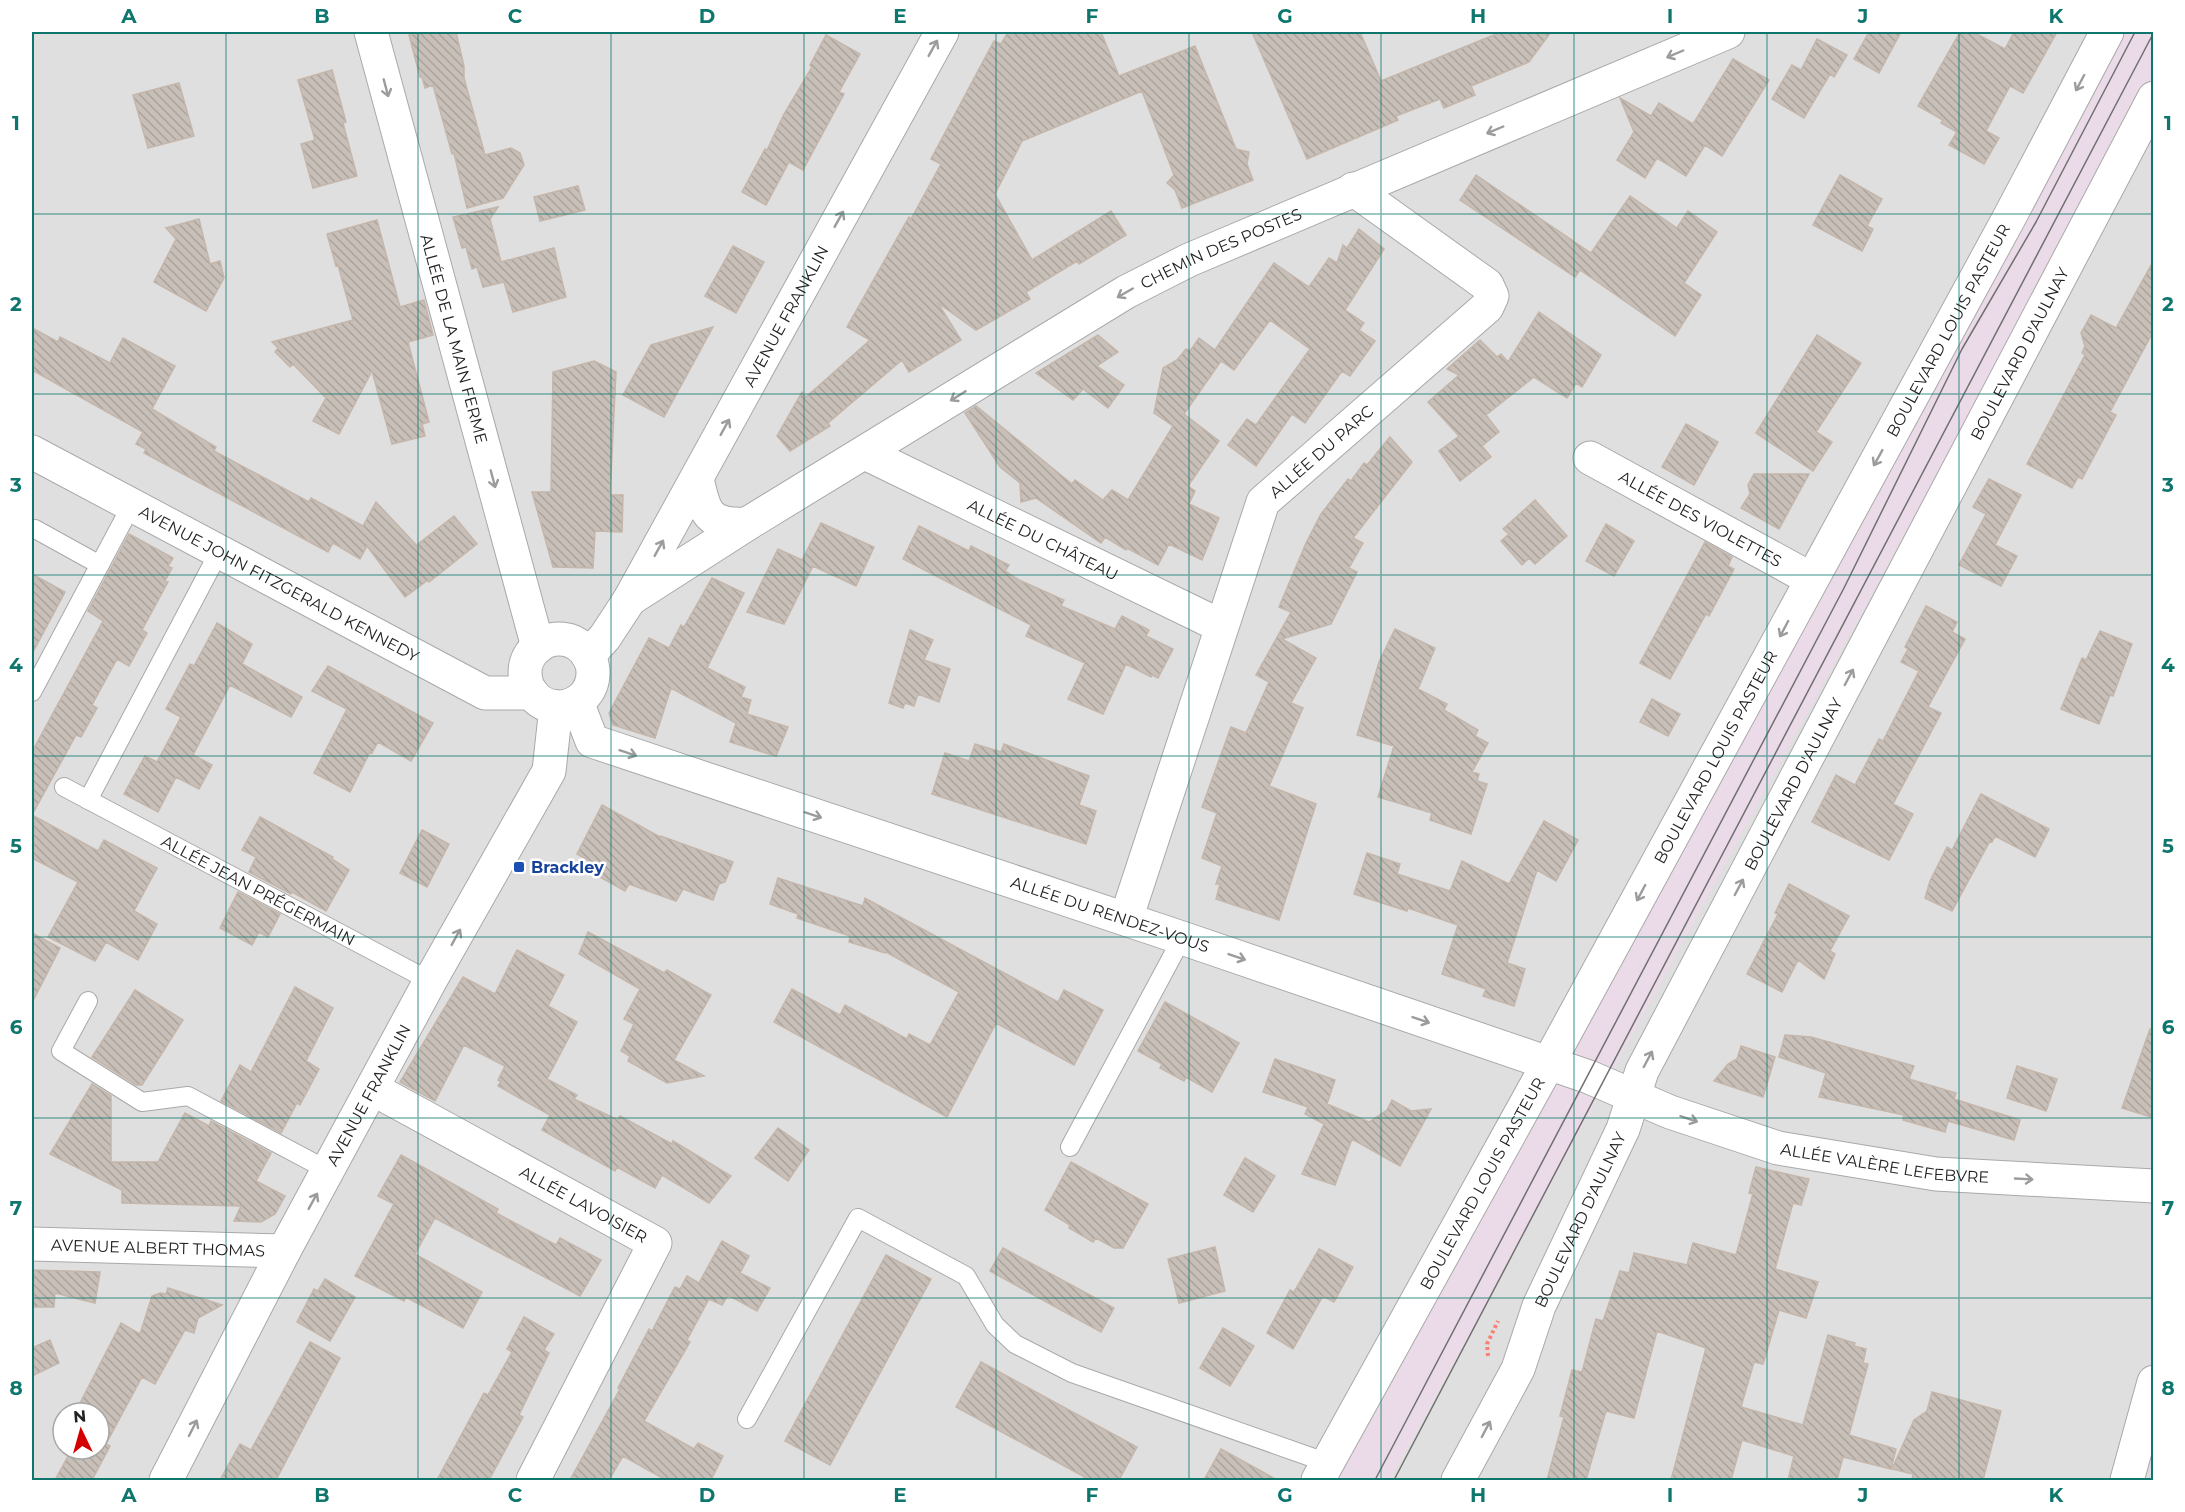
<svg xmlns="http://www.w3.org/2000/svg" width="2185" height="1512" viewBox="0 0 2185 1512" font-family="Montserrat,sans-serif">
	<defs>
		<pattern id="building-back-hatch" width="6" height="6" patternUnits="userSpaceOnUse" patternTransform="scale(1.5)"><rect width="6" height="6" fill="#c7bfb8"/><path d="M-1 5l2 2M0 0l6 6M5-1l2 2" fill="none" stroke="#aba49e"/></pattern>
	</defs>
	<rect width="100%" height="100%" fill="#f2efe9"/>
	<path fill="#e0dfdf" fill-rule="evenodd" d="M32,32H2120L1336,1480H32ZM63,1413H99V1449H63Z
		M2153,77V1480H1390L2064,238Z"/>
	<path fill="#ebdbe8" d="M2120,32H2153V77L1390,1480H1336Z"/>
	<path fill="url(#building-back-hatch)" stroke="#c4b6ab" stroke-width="1.5" d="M423,32H456L464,66V78L485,155L511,148L520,153L524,165L503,198L467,208L454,153L452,154L433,85L425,88L422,77H420L409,35Z
		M1008,32H1101L1119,76L1195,46L1236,149L1249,152L1247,164L1253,180L1182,208L1175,190L1167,183L1174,175L1142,91L1022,141L995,194L1032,260L1111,211L1126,235L1079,264L1077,261L1026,292L1030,299L976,330L938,303L961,340L909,372L902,360L828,423L830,426L790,451L777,436L802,392L806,397L870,340L847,327L909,217L911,219L941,164L931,159L994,41L1001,44Z
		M1252,32H1360L1381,81L1501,32H1551L1529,62L1471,86L1475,95L1444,108L1440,99L1396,116L1398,120L1307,159Z
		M1869,32H1901L1879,73L1854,59Z
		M1960,32H1973L2005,49L2014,32H2057L2023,93L2010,86L1986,131L1999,138L1984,164L1949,145L1957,132L1941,123L1943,120L1918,106Z
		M826,35L860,54L839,92L844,94L803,170L789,162L766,205L742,192L765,149L767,150L784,114L812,67L810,65Z
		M1817,39L1847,55L1834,77L1830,74L1804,118L1772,99L1792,65L1801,70Z
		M1733,59L1769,80L1722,156L1705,145L1686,176L1657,158L1645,178L1617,160L1634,132L1620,98L1651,116L1659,103L1693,124Z
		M332,70L346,122L343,123L357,176L313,188L301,144L315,140L298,80Z
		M179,83L194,136L148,148L133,95Z
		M1476,175L1591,253L1630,196L1677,228L1688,211L1717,232L1684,283L1701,295L1675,336L1580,270L1575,277L1460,200Z
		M1840,175L1882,199L1867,226L1873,229L1862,251L1813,225Z
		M578,186L585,210L540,221L534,197Z
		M498,207L490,219L501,262L554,248L566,297L513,312L504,282L483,287L477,267L472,269L466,247L462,248L453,217Z
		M199,219L210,264L220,261L224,278L206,311L154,282L176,239L166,228Z
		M377,220L400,307L424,300L433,335L408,342L429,422L422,424L425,436L392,444L372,371L339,434L313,421L326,398L293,364L290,367L275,352L278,348L272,342L353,320L338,265L336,266L327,234Z
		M1359,229L1384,249L1345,310L1364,323L1359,330L1375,341L1350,376L1342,371L1305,423L1292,414L1256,466L1228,445L1247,419L1256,425L1310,349L1270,320L1234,370L1221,361L1184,414L1219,441L1188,486L1195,491L1189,504L1219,518L1202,560L1169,544L1158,565L1127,548L1126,550L1105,537L1101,543L1036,498L1021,502L1020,483L1000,467L965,413L976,406L1072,484L1075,480L1103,500L1112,490L1128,500L1173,426L1154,413L1163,368L1177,360L1186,349L1190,351L1199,338L1215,350L1274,263L1309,287L1329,258L1337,263L1343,245L1347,248Z
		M733,246L764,262L736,313L705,296Z
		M2154,260V330L2110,412L2116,415L2082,479L2078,477L2072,488L2027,464L2085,355L2082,353L2085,346L2081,333L2091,315L2116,328Z
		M1539,312L1601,355L1582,387L1576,383L1567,398L1534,377L1486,415L1499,432L1482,446L1491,457L1460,481L1439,451L1459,436L1428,402L1459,375L1447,369L1480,340L1497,357L1501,354L1508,362Z
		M713,327L664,417L623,395L651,345Z
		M32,328L58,342L60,337L110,363L123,338L175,366L152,409L216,447L214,451L309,502L311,498L363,526L376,502L420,549L418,544L454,516L477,544L429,582L428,580L405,597L367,546L360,559L333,543L328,552L144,453L146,449L136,444L143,432L32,370Z
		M1098,335L1118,352L1097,366L1124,385L1108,408L1083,389L1073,400L1036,373Z
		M1817,335L1861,363L1816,432L1832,442L1813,471L1756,433Z
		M594,361L616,372L610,495H623L622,532L595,531L593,568L553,567L532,492H551L553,372Z
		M1686,424L1718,442L1694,485L1662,467Z
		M1390,437L1412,462L1353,538L1363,543L1349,568L1357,572L1331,624L1282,639L1316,658L1291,703L1303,708L1269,786L1316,804L1279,920L1216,899L1220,884H1216L1222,866L1202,858L1217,813L1202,807L1231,727L1246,733L1269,682L1256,675L1291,612L1279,607L1306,543L1321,514L1348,479L1351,481L1364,463L1367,465Z
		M1754,474H1809L1779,529L1741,508L1750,494L1748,485Z
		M1989,479L2021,495L1995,545L2017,556L2001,586L1959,565L1986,514L1973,507Z
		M1535,500L1567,536L1535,564L1529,558L1522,565L1501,541L1509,534L1503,529Z
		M821,523L874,547L856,586L813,566L784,624L747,612L778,549L802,560Z
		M1606,524L1634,541L1614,576L1586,561Z
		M919,526L969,551L971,546L1009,565L1005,571L1019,580L1064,600L1061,606L1115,629L1122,616L1149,630L1146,636L1173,649L1158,678L1152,675L1151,677L1126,664L1103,714L1068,699L1085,663L1026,636L1031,625L903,559Z
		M129,534L173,558L168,566L172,568L165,581L168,582L142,630L147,633L129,666L117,659L92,705L97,708L81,737L76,735L32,815V752L103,621L88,611Z
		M1705,542L1732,557L1728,566L1734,569L1709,616L1706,614L1670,679L1640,663Z
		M32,574L65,592L32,654Z
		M712,578L744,593L707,668L745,687L741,697L751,700L747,714L788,727L776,756L730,742L736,723L671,688L655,738L613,725L609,713L649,638L669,648L681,625L684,627Z
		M1926,606L1957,622L1952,632L1965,639L1928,707L1941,713L1893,804L1913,814L1889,860L1812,822L1836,775L1855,785L1879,739L1883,741L1919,671L1901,662L1908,649L1905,647Z
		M217,623L252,644L242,664L302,697L291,717L230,685L193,755L212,765L199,789L176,777L158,812L124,794L145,756L157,762L181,717L166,709L190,664L194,666Z
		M1395,629L1435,648L1418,689L1447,704L1444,710L1478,730L1475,736L1488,743L1472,772L1479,774L1477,781L1487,784L1471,834L1430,820L1432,813L1378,797L1394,746L1357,735L1379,662Z
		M910,630L933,640L924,660L950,669L939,702L918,694L914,706L905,703L903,708L889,703Z
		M2100,631L2132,644L2113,696L2110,695L2099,724L2061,709L2082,658L2086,660Z
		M328,666L433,723L411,761L378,742L372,753L370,752L350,792L314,773L347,709L312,691Z
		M1652,699L1680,714L1668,736L1640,722Z
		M975,744L1001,752L1004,744L1089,776L1079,805L1096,811L1086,844L932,794L945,753L969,761Z
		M1981,794L2049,829L2035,857L1995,836L1992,842L1990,841L1952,911L1925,898L1930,881L1947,847L1952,850Z
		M602,805L660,837L661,836L733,862L725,882L719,884L713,900L683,889L676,901L629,884L625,891L589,871L593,863L577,854Z
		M32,815L98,851L104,840L157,868L134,911L157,924L138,960L106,942L95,961L48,937L78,882L32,858Z
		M260,817L333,857L332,859L349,870L326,911L292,892L291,894L249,872L256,857L242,850Z
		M1544,821L1578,840L1556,881L1537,870L1507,963L1525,969L1514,1006L1483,996L1486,989L1442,974L1458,925L1408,908L1407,911L1354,894L1367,853L1400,864L1397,874L1450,891L1462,861L1509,884Z
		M422,830L449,844L427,887L400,873Z
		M778,878L863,906L865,898L1058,1002L1064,990L1103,1010L1074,1065L996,1023L947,1117L774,1022L792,989L840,1015L845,1005L907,1039L909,1034L930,1045L959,992L886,952L885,953L849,942L850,936L797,918L798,914L770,904Z
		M1789,884L1849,916L1830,951L1835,954L1824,979L1798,960L1782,992L1747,974L1778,914L1775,913Z
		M238,892L280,914L268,937L259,932L252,945L220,928Z
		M588,932L664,973L667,970L711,995L674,1060L704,1076L667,1083L628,1061L630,1056L621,1051L634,1024L624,1019L640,989L579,954Z
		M32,933L60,948L32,1003Z
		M517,950L564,975L548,1006L577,1022L547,1079L577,1095L574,1099L618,1120L620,1116L672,1144L673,1141L731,1176L709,1203L662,1175L655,1188L617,1167L615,1171L542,1130L550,1115L498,1086L501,1081L498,1080L505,1066L464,1045L435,1101L400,1082L463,977L495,994Z
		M295,987L333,1008L306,1061L319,1069L301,1103L300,1105L297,1103L281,1133L221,1101L240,1065L251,1072Z
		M135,990L183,1020L142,1085H136L92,1057Z
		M1165,1002L1239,1043L1212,1092L1186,1077L1184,1081L1160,1068L1162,1064L1138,1051Z
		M2150,1029H2154V1118L2122,1108Z
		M1785,1035L1811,1037L1914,1066L1909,1079L1956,1093L1954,1099L2020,1120L2014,1140L1948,1121L1945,1132L1903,1120L1904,1115L1819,1097L1826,1073L1779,1057Z
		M1741,1046L1775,1057L1763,1097L1714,1081L1728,1064L1737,1059Z
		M1275,1059L1335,1080L1327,1104L1369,1122L1387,1110L1392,1100L1411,1111L1431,1109L1400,1166L1352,1139L1335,1185L1302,1174L1324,1124L1305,1114L1308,1107L1263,1092Z
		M2017,1066L2057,1079L2046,1111L2007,1098Z
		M92,1084L111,1096V1162H158L185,1113L209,1126L211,1121L271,1153L256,1181L285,1196L275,1214L261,1222L234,1221L241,1206L122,1203V1190L50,1154Z
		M778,1128L809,1150L788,1181L755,1158Z
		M401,1155L498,1209L496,1213L556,1245L560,1238L601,1260L580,1296L435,1218L415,1254L482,1292L463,1328L406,1297L404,1301L355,1276L394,1204L378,1196Z
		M1245,1158L1275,1176L1253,1212L1224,1195Z
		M1071,1162L1148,1204L1123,1248H1114L1096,1238L1093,1242L1069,1228L1070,1225L1045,1210Z
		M1756,1167L1809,1179L1801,1205L1793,1203L1775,1269L1818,1282L1806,1318L1779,1310L1763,1364L1754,1362L1741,1407L1803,1425L1828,1335L1855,1343L1854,1346L1866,1349L1863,1363L1868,1364L1849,1435L1896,1449L1891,1469L1843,1457L1837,1480H1788L1794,1456L1742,1440L1731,1480H1671L1706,1348L1657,1331L1634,1418L1606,1411L1586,1480H1547L1564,1417L1560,1416L1572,1370L1582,1372L1596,1319L1603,1321L1620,1271L1629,1273L1634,1253L1687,1265L1693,1243L1736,1255L1753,1194L1749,1193Z
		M722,1241L749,1256L740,1273L770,1288L757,1311L728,1295L722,1305L709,1299L687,1340L690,1342L644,1421L694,1449L698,1443L723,1456L711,1480H666L623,1456L609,1480H570L620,1389L618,1388L649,1329L652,1331L675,1287L680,1289L687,1276L699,1283Z
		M1215,1247L1225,1291L1179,1303L1168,1259Z
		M1003,1248L1114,1308L1101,1332L990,1271Z
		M1319,1249L1353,1267L1334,1302L1323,1296L1293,1349L1267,1333L1290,1290L1294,1292Z
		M886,1255L931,1279L830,1465L785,1441Z
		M32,1270L100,1272L95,1303L55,1293L54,1307H32Z
		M325,1279L355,1297L330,1341L297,1322L314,1289L318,1291Z
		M168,1288L222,1305L198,1318L194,1333L185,1330L155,1384L142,1377L106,1444L110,1446L92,1480H55L72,1449H99V1413H75L121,1323L140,1334L152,1296L160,1293L166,1294Z
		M524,1317L554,1334L544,1350L549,1353L519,1415L523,1417L489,1480H437L484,1393L488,1395L512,1352L507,1349Z
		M1223,1328L1254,1346L1230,1386L1200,1368Z
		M50,1340L59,1363L32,1376V1348Z
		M310,1342L340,1358L276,1480H220L240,1444L251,1450Z
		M981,1362L1137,1447L1119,1480H1090L956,1407Z
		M1932,1392L2001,1411L1983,1480H1912L1913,1474L1892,1469L1914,1420L1927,1411Z
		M1221,1449L1277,1480H1204Z"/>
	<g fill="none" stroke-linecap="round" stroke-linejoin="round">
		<defs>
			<g id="service">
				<path d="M35,529L100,565"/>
				<path d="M32,692L131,506"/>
				<path id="s1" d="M64,787L430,981"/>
				<path d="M88,800L219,552"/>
				<path d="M88,1001L61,1051L142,1102L188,1096L329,1171"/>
				<path d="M1070,1147L1182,938"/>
				<path d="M747,1419L858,1218L966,1276L995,1325L1015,1344L1072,1373L1328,1463"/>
			</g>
			<g id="minor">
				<path id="s2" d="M371,32L538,647"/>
				<path id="s3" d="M32,452L485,693H532"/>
				<path id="s4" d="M865,453L1221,626"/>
				<path id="s5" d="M1590,458L1811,579"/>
				<path d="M697,478C704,513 708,526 747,524"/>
				<path id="s6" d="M630,599L747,524L1126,292L1189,260L1728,32"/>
				<path id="s7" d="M577,702L592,741L1182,938L1589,1077L1670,1112L1778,1148L1936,1174L2154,1186"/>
				<path id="s8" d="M1126,919L1263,502L1487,307L1492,296L1487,285L1353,189"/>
				<path id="s9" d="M373,1089L655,1243L533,1480"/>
				<path id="s10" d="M1318,1480L1548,1064L2009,218L2107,32"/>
				<path id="s11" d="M1458,1480L1518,1369L1539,1306L1623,1129L1642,1071L2154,98"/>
			</g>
			<g id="tertiary">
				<circle cx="559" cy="673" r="34"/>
				<path id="s12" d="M588,656L605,637L630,599L942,32"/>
				<path id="s13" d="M32,1244L284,1251"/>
				<path id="s14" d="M166,1480L284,1251L430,981L549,771L556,707"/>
				<path d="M2127,1480L2154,1382"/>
			</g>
		</defs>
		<use href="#service" stroke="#a9a9a9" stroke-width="20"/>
		<use href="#minor" stroke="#a9a9a9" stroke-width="35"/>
		<use href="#tertiary" stroke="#a9a9a9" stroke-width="35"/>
		<path stroke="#fa8072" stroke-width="4" stroke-dasharray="3 3" stroke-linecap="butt" d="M1488,1356L1487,1344L1498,1321"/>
		<use href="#service" stroke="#fff" stroke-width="18"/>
		<use href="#minor" stroke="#fff" stroke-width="33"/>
		<use href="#tertiary" stroke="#fff" stroke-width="33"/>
		<path stroke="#707070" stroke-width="1.5" d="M1375,1480L1844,588L1962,349L2036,222L2135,32
			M1394,1480L2154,32"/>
	</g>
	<defs><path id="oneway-shaft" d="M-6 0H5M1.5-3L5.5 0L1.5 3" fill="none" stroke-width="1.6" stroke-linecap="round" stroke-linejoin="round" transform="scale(1.5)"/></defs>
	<g stroke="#9c9c9c">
		<use href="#oneway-shaft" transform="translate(933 48) rotate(-61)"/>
		<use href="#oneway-shaft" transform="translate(1675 54) rotate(157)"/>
		<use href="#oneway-shaft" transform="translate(2080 83) rotate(118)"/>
		<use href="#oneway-shaft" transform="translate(386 88) rotate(75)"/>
		<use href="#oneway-shaft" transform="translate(1495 130) rotate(157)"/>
		<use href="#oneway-shaft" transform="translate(839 219) rotate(-61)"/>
		<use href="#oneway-shaft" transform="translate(1125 293) rotate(150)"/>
		<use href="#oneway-shaft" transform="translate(958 396) rotate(148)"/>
		<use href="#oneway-shaft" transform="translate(725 427) rotate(-61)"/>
		<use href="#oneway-shaft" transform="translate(1878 458) rotate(119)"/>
		<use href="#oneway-shaft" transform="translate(493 479) rotate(75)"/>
		<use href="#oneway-shaft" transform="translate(659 548) rotate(-61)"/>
		<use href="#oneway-shaft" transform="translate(1784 629) rotate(118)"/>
		<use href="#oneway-shaft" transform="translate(1849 677) rotate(-62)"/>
		<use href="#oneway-shaft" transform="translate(628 753) rotate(18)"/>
		<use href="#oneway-shaft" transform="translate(813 815) rotate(18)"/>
		<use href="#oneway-shaft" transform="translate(1739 887) rotate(-62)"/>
		<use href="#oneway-shaft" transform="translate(1641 893) rotate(118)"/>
		<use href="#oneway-shaft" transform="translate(456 937) rotate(-61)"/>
		<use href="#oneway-shaft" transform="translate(1237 957) rotate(19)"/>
		<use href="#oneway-shaft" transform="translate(1421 1020) rotate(19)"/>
		<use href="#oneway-shaft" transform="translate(1648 1059) rotate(-62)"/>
		<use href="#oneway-shaft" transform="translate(1689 1119) rotate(18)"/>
		<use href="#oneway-shaft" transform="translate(2024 1179) rotate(3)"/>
		<use href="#oneway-shaft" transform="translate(313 1201) rotate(-61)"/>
		<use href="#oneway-shaft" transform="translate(193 1428) rotate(-63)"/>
		<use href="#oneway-shaft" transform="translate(1486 1429) rotate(-62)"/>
	</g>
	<path fill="none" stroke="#0f766e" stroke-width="1.5" stroke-opacity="0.55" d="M226,32V1480M418,32V1480M611,32V1480M804,32V1480M996,32V1480M1189,32V1480M1381,32V1480M1574,32V1480M1767,32V1480M1959,32V1480M32,214H2154M32,394H2154M32,575H2154M32,756H2154M32,937H2154M32,1118H2154M32,1298H2154"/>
	<rect fill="#1a4fb4" stroke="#fff" stroke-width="2" x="513" y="861" width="12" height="12" rx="3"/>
	<g text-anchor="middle" stroke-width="5" stroke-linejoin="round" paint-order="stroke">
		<g font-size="16" fill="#222" stroke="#fff">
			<text dy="6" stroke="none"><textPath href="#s6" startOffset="688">CHEMIN DES POSTES</textPath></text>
			<text dy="6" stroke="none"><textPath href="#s12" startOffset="394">AVENUE FRANKLIN</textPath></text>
			<text dy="6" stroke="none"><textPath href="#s10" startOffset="1311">BOULEVARD LOUIS PASTEUR</textPath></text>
			<text dy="6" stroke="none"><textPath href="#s2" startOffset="318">ALLÉE DE LA MAIN FERME</textPath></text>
			<text dy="6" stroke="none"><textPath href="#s11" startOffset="1260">BOULEVARD D'AULNAY</textPath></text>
			<text dy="6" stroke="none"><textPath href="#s8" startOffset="516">ALLÉE DU PARC</textPath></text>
			<text dy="6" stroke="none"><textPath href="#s5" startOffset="126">ALLÉE DES VIOLETTES</textPath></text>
			<text dy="6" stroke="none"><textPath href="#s4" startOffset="198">ALLÉE DU CHÂTEAU</textPath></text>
			<text dy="6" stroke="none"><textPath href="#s3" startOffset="280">AVENUE JOHN FITZGERALD KENNEDY</textPath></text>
			<text dy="6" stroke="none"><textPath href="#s10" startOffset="825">BOULEVARD LOUIS PASTEUR</textPath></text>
			<text dy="6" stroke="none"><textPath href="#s11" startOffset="774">BOULEVARD D'AULNAY</textPath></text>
			<text dy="6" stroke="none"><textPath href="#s1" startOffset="220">ALLÉE JEAN PRÉGERMAIN</textPath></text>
			<text dy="6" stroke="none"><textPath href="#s7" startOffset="588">ALLÉE DU RENDEZ-VOUS</textPath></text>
			<text dy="6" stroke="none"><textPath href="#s14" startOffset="435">AVENUE FRANKLIN</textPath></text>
			<text dy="6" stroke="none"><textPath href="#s7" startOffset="1404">ALLÉE VALÈRE LEFEBVRE</textPath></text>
			<text dy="6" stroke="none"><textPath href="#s10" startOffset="339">BOULEVARD LOUIS PASTEUR</textPath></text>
			<text dy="6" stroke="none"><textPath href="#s9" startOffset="240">ALLÉE LAVOISIER</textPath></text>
			<text dy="6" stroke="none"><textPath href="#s11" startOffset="288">BOULEVARD D'AULNAY</textPath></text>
			<text dy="6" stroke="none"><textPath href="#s13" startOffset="126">AVENUE ALBERT THOMAS</textPath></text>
		</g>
		<g font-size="16" font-weight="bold" fill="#164399" stroke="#fff" text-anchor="start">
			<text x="531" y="873">Brackley</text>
		</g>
	</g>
	<rect width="2185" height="1512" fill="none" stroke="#ffffff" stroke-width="66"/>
	<g transform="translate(81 1431) rotate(355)"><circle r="28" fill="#ffffff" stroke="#a7a7a7" stroke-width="1.5"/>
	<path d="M0-4.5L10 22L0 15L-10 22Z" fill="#d40000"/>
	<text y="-9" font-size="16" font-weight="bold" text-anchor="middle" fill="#222222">N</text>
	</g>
	<rect x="33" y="33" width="2119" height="1446" fill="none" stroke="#0f766e" stroke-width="2"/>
	<g font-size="20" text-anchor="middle" font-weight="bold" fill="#0f766e">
		<text x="129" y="23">A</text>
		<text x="322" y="23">B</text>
		<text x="515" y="23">C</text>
		<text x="707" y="23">D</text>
		<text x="900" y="23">E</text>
		<text x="1092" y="23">F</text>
		<text x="1285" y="23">G</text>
		<text x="1478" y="23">H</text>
		<text x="1670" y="23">I</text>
		<text x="1863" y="23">J</text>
		<text x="2056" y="23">K</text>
		<text x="16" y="130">1</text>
		<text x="2168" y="130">1</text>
		<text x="16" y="311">2</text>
		<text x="2168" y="311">2</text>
		<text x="16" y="492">3</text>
		<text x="2168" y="492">3</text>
		<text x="16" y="672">4</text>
		<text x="2168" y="672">4</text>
		<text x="16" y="853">5</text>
		<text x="2168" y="853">5</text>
		<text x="16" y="1034">6</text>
		<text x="2168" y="1034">6</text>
		<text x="16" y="1215">7</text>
		<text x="2168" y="1215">7</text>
		<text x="16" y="1395">8</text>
		<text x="2168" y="1395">8</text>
		<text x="129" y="1502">A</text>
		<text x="322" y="1502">B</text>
		<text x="515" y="1502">C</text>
		<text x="707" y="1502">D</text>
		<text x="900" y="1502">E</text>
		<text x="1092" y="1502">F</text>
		<text x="1285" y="1502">G</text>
		<text x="1478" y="1502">H</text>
		<text x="1670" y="1502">I</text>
		<text x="1863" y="1502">J</text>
		<text x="2056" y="1502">K</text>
	</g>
</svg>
